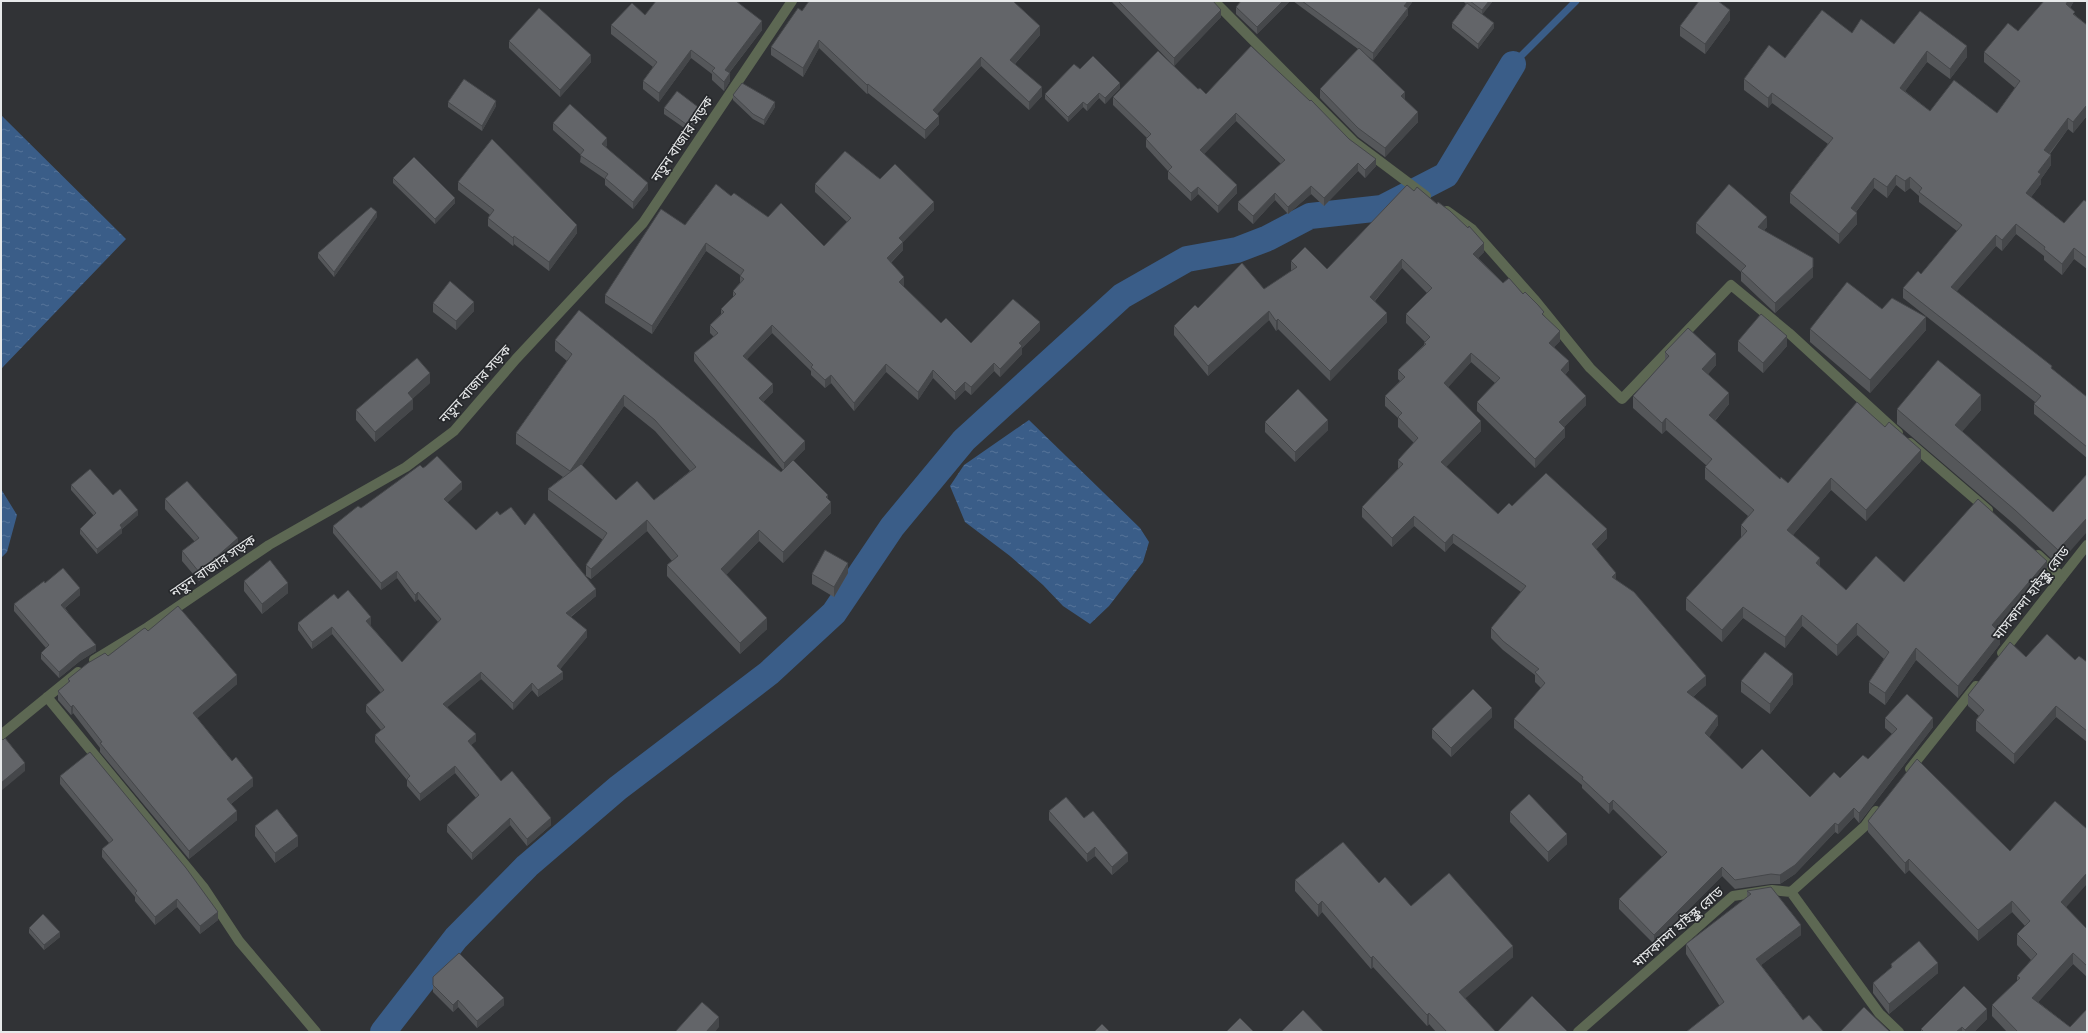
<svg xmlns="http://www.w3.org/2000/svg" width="2088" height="1033" viewBox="0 0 2088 1033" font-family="'Zilla Slab','Noto Sans Bengali',serif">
	<defs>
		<pattern id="water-ripples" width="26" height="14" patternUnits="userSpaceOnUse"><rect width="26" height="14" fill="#3a5d88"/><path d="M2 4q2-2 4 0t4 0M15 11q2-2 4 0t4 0" fill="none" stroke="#567499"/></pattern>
	</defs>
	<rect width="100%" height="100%" fill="#313336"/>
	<path fill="url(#water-ripples)" d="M1,115L126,239L1,369Z
		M1029,420L1140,528L1149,542L1143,562L1109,606L1090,624L1063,606L1043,585L1010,556L965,522L950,486L964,465Z
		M1,489L17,515L7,552L1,558Z"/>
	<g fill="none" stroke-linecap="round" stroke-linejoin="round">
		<path stroke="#3a5d88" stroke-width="7" d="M1513,64L1576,1"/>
		<path stroke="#3a5d88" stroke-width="26" d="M383,1032L456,938L527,866L618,788L769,673L834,613L892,527L964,440L1122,296L1187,259L1237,250L1268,238L1310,216L1382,208L1446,175L1513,64"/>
		<path stroke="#5d6853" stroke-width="10" d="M1214,1L1354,142L1426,196
			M1447,211L1472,229L1534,299L1590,368L1622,399L1731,285L1789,333L1898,433
			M1910,443L1988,510
			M2038,555L2062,577
			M2002,653L2087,545
			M94,660L148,627L269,545L406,467L454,431L516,359L643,223L792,1
			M47,697L204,888L239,941L316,1032
			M1,735L78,672
			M1910,769L1976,686
			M1791,892L1879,1013L1899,1032
			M1578,1032L1733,896L1772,890L1791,892L1865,826L1876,811"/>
	</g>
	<path fill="#55575a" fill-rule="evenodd" d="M1111,1H1213L1221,17L1174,66Z
		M1290,1L1257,34L1236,14V7Z
		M1293,1H1413L1408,8V15L1373,60L1366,55L1405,100L1418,122L1385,157L1358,137L1320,98V89L1358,49Z
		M1463,1H1493L1482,14L1494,28L1478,49L1452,28V23L1466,4Z
		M2044,1H2074L2070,8L2075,15L2087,25V118L2086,117L2073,133L2068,129L2050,154L2051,165L2041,179V184L2031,197L2064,223L2087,202V269L2074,259L2062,275L2044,260V256L2016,234L2002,251L1996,246L1956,292L2087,397V458L2034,414V404L2035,402L1903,298V288L1921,274L1957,231L1919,202V196L1910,188L1905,192L1896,185L1887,198L1874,188L1856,212L1857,224L1839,244L1790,203V193L1828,144L1772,103L1768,108L1744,90V79L1785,58L1852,33L1894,44L1967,57L1950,79L1927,62L1905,91L1930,111L1997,113L2015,88L1984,62V52L2018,31Z
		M802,11L1040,35L1015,64L1042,96L1029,110L981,66L937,114L939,124L925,139L868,93L867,94L819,48L803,77L771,55V47Z
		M645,15L762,30L730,72V81L724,91L712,80V74L691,58L659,102L643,89V81L653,67L611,34V25Z
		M1730,20L1705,54L1680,36V26Z
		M509,41L591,62L560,97L509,48Z
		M1080,69L1120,88L1105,104L1099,98L1087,111L1083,107L1068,122L1045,99V94Z
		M1198,89L1206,94L1376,166L1365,178L1358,171L1324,206L1311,194L1288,214L1275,200L1253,224L1238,210V202L1281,164L1236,121L1204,154L1237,193L1218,213L1198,194L1191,201L1168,179V171L1146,147V139L1147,138L1113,105V97Z
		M733,95L775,107L764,125L753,119L733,100Z
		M448,102L496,106L482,131L448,107Z
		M664,108L702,115L690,132L664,114Z
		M553,123L607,145L606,147L648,190L633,209L605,185V179L580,162L581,155L553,130Z
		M393,178L455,203L435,224L393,183Z
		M880,179L934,210L903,242V250L891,263L904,285L903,286L941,323L971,343L1040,330L1022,348V354L1000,377L994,371L971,395L965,390L955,400L933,378L918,400L886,372L854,411L831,383L825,388L811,375V371L772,333L747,359L773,392L763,402L805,449L793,461L828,499L831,513L783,563L759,541L726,575L767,629L740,654L667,576V565L672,561L647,531L591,579L586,576V565L603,540L548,500V489L563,477L516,444V433L567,361L555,351V340L781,472L783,470L694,361V353L714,337L710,333V325L721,314V309L733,297V291L740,283V275L706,251L652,334L605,303V295L685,225L731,196L768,217L824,246L847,222L815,192V184ZM624,406L655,431L690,471L654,500H616L582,465Z
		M458,182L577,233L549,271L514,244L513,246L488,226V218L490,215L458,190Z
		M1414,191L1484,252L1478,258L1503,283L1523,294L1544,315L1560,341L1554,347L1569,370L1565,375L1586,405L1564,427L1565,437L1535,468L1477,411V402L1495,383L1471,362L1448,387L1481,431L1446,467L1498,514L1512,506L1607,538L1596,549L1616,580L1706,685L1693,697L1718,725L1709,737L1742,769L1810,797L1840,778L1868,759L1892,734L1885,728V718L1933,727L1860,822L1859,823L1854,817L1838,834L1835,832L1795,874L1780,884H1771L1735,889L1722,876L1654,944L1619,909V899L1662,857L1613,809L1609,814L1582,788V785L1514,728V719L1541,688L1535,682V675L1503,650L1491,638V628L1521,592L1453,543L1445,552L1414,526L1392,547L1362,517V507L1398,469V460L1414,443L1398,427V418L1385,406V396L1400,381L1398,379V370L1424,345V343L1425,342L1406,323V314L1427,293L1402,268L1375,301L1387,322L1330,381L1278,329L1276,331L1269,320L1208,376L1174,335V326L1198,308L1264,289L1292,271L1291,270V261L1327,269Z
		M377,217L334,277L318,258V253Z
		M1696,223L1767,227L1764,230L1813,277L1775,313L1741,281V272L1696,233Z
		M433,303L474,311L456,330L433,312Z
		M1882,309L1926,330L1870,393L1810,342V329Z
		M1738,341L1787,346L1763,373L1738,351Z
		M1665,352L1716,365L1708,374L1729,404L1715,421L1780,479L1788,483L1921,461L1866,521L1831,490L1793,535L1820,567L1846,590L1904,582L2047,572L1997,630L2000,644L1958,698L1916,660L1885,705L1869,693V682L1884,659L1857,635L1837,656L1802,626L1785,648L1743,618L1722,642L1686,610V598L1741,538V525L1748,516L1705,479V467L1707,466L1666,430L1662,434L1633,408V396L1665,360Z
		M430,383L413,398V409L375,442L356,420V410Z
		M1897,409L1981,410L1962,431L2053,512L2087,474L2058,565L2015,525L1897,424Z
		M1265,422L1328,430L1295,462L1265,432Z
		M423,468L462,489L447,502L476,530L500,515L525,525L596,596L571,617L587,637L560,669L563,679L538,697L532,690L513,710L481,679L447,707L476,741L471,745L501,781L551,825L527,846L510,825L472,860L447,832V825L476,798L455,773L420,801L407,786V780L375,742V735L381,730L366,712V705L381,693L332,634L312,649L298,630V623L338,599L371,624L370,625L402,662L438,622L418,599L415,602L397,578L381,590L333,533V526Z
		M71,485L113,495L138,515L122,529V533L97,554L80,534V529L94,516L71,490Z
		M165,499L238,547L199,581L182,561V551L195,542L165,509Z
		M848,573L834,597L812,584V574Z
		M244,581L288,593L262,614L244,591Z
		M45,583L80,595L65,608L96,651L80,661L59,678L41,659V653L46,648L14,611V604Z
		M148,631L237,684L197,718L253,786L231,804L237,820L189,859L100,752V748L73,713L71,715L58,700V691L68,683V679L108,656Z
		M2026,657L2075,660L2087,662V742L2056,717L2014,764L1976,731V720L1979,716L1968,706V695Z
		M1741,681L1793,684L1770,714L1741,692Z
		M1492,717L1451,757L1432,738V729Z
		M60,776L218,920L200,934L177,907L155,925L135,901V897L102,857V849L109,843L60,784Z
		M1049,811L1084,818L1128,861L1112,875L1095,856L1087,862L1049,820Z
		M1510,812L1567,844L1548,862L1510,822Z
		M1868,821L2010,851L2087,829L2066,908L2087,929V977L2073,964L2038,1002L2070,1027L2087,1032H2007L1992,1016V1005L2017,981V976L2031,960L2017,945V934L2025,926L2012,912L1978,941L1909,870L1905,874L1868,832Z
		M255,826L298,846L275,863L255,836Z
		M1295,880L1379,883L1411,906L1513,957L1465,998L1496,1032H1436L1429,1024L1427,1026L1373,967L1371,969L1322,912L1318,917L1295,891Z
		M1747,891L1801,935L1761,965L1803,1020L1824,1032L1719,1005L1686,954V944L1747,897Z
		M29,928L60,937L44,950L29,933Z
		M1891,964L1938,973L1889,1014L1873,993V983L1891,968Z
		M433,977L504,1005L477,1028L458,1007L453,1012L433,992Z
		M1987,1019L1974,1032H1921V1029Z"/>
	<path fill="#45474a" d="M1283,1H1290L1257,34V27Z
		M1408,1H1413L1404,13V6Z
		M1489,1H1493L1482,15V10Z
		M2068,1H2074L2066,15V4Z
		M1408,8V15L1373,60V53Z
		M1221,10V17L1174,66V58Z
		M1730,10V20L1705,54V44Z
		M762,21V30L725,78V70Z
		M1494,23V28L1478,49V44Z
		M1040,26V35L1010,69V60Z
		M819,40V48L803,77V68Z
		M1967,46V57L1950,79V69Z
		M691,50V58L659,102V93Z
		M1927,51V62L1900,98V88Z
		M591,55V62L560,97V90Z
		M981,57V66L933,118V110Z
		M730,73V81L724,91V82Z
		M1120,83V88L1105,104V98Z
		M868,84V93L867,94V85Z
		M1042,87V96L1029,110V102Z
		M1405,92V102L1401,96Z
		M1099,93V98L1087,111V105Z
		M1772,93V103L1768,108V98Z
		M496,101V106L482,131V126Z
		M775,102V107L764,125V120Z
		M1083,102V107L1068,122V117Z
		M2086,106V117L2073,133V122Z
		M702,110V115L690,132V127Z
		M1418,112V122L1385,157V148Z
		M1236,113V121L1200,158V150Z
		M939,116V124L925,139V130Z
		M2068,118V129L2044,160V150Z
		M607,138V145L602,151V144Z
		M2051,155V165L2041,179V184L2026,204V193L2038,172Z
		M1376,159V166L1365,178V170Z
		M1358,163V171L1324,206V198Z
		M1896,175V185L1887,198V187Z
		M1910,177V188L1905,192V181Z
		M1874,178V188L1851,218V208Z
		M648,183V190L633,209V202Z
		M1237,185V193L1218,213V206Z
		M1311,186V194L1288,214V207Z
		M1198,187V194L1191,201V193Z
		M1275,193V200L1253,224V216Z
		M455,198V203L435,224V219Z
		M934,202V210L903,242V250L887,266V258L899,238Z
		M377,212V217L334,277V272Z
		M1857,213V224L1839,244V234Z
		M1767,217V227L1758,237V227Z
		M2016,224V234L2002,251V240Z
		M577,225V233L549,271V262Z
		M1996,235V246L1951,298V287Z
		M514,236V244L513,246V238Z
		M706,243V251L652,334V326Z
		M1484,243V252L1473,263V254Z
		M2074,248V259L2062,275V264Z
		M1402,259V268L1370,306V297Z
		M1813,267V277L1775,313V303Z
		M904,277V285L899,290V282Z
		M474,302V311L456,330V321Z
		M1269,311V320L1208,376V366Z
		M1387,313V322L1330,381V371Z
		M1926,317V330L1870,393V380Z
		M1278,319V329L1276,331V321Z
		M1040,322V330L1022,348V354L1000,377V369L1019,343Z
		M772,325V333L743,363V356Z
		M1560,331V341L1549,352V343Z
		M1787,336V346L1763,373V363Z
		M1471,353V362L1444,392V383Z
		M1716,354V365L1702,381V369Z
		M1569,361V370L1561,379V370Z
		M994,363V371L971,395V387Z
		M886,364V372L854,411V403Z
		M933,370V378L918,400V392Z
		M430,373V383L408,403V393Z
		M831,375V383L825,388V380Z
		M965,382V390L955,400V392Z
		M773,384V392L759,406V398Z
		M1729,393V404L1709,427V415Z
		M624,395V406L570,482V471Z
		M1981,395V410L1955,440V425Z
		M1586,396V405L1559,432V422Z
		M413,399V409L375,442V432Z
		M1666,418V430L1662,434V423Z
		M1328,420V430L1295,462V452Z
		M1481,421V431L1441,472V462Z
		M1565,428V437L1535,468V459Z
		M805,441V449L784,471V463Z
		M1921,450V461L1866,521V510Z
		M1831,478V490L1787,542V530Z
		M462,482V489L444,506V499Z
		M828,495V505L831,502V513L783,563V552Z
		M138,510V515L122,529V533L97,554V549L120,525Z
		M1414,516V526L1392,547V538Z
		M2087,518V532L2058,565V550Z
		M647,520V531L591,579V569Z
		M1607,529V538L1592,554V544Z
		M759,530V541L721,580V569Z
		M1453,534V543L1445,552V543Z
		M238,538V547L199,581V572Z
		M1820,558V569L1816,563Z
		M2047,561V572L1992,637V625Z
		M848,563V573L834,597V587Z
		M397,571V578L381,590V583Z
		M1616,573V582L1612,577Z
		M288,583V593L262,614V604Z
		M80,588V595L61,611V605Z
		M596,589V596L566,620V613Z
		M418,592V599L415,602V595Z
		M1743,607V618L1722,642V630Z
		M1802,615V626L1785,648V637Z
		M371,617V624L366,628V621Z
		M767,618V629L740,654V643Z
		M1857,623V635L1837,656V645Z
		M332,627V634L312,649V642Z
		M587,630V637L557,673V666Z
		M2000,633V644L1958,698V686Z
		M96,645V651L80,661L59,678V672L80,654Z
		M1916,648V660L1885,705V693Z
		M481,672V679L443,711V704Z
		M563,672V679L538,697V690Z
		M1793,674V684L1770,714V704Z
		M237,675V684L193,722V713Z
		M1706,676V685L1687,702V692Z
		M532,683V690L513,710V703Z
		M73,705V713L71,715V707Z
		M2056,706V717L2014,764V754Z
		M1492,708V717L1451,757V748Z
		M1718,716V725L1705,743V733Z
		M1933,718V727L1859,823V813Z
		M476,734V741L468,748V741Z
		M25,763V771L1,791V783Z
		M455,766V773L420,801V794Z
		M253,778V786L227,807V799Z
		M1613,800V809L1609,814V804Z
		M1854,808V817L1838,834V825Z
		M237,811V820L189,859V851Z
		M510,818V825L472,860V853Z
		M551,818V825L527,846V839Z
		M1835,823V832L1795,874L1780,884V875Z
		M1567,834V844L1548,862V852Z
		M298,836V846L275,863V853Z
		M1095,847V856L1087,862V854Z
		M1128,853V861L1112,875V867Z
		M1909,859V870L1905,874V863Z
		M1722,867V876L1654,944V935Z
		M2087,873V884L2061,913V902Z
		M177,899V907L155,925V917Z
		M1322,901V912L1318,917V905Z
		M2012,901V912L1978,941V930Z
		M218,912V920L200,934V926Z
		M1801,925V935L1756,969V959Z
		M60,932V937L44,950V945Z
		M1513,946V957L1459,1004V992Z
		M2073,953V964L2032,1009V998Z
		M1373,956V967L1371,969V958Z
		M1938,963V973L1889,1014V1004Z
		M504,998V1005L477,1028V1021Z
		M458,1000V1007L453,1012V1005Z
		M1987,1009V1019L1974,1032H1965V1030Z
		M1429,1013V1024L1427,1026V1015Z
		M719,1017V1027L715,1032H706Z
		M1962,1027V1032H1956Z"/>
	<path fill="#636569" stroke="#45474a" d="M656,1H736L762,21L725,70L730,73L724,82L712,71L715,68L691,50L659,93L643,81L657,62L611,25L632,3L645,15Z
		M809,1H1013L1040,26L1010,60L1042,87L1029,102L981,57L933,110L939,116L925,130L868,84L867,85L819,40L803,68L771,47L798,8L802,11Z
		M1118,1H1213L1221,10L1174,58Z
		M1241,1H1283L1257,27L1236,7Z
		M1302,1H1408L1404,6L1408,8L1373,53Z
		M1470,1H1489L1482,10Z
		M1699,1H1718L1730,10L1705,44L1680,26Z
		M2044,1H2068L2066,4L2075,12L2073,14L2087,25V107L2086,106L2073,122L2068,118L2044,150L2051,155L2038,172L2041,174L2026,193L2064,223L2084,200L2087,202V258L2074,248L2062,264L2044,249L2045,247L2016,224L2002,240L1996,235L1951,287L2052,366L2051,368L2087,397V447L2034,404L2041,396L1903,288L1918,271L1921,274L1962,225L1919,192L1922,188L1910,177L1905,181L1896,175L1887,187L1874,178L1851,208L1857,213L1839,234L1790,193L1833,138L1772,93L1768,98L1744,79L1769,45L1785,58L1822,10L1852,33L1861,19L1894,44L1920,11L1967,46L1950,69L1927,51L1900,88L1930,111L1954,80L1997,113L2020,81L1984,52L2008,23L2018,31Z
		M1467,3L1494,23L1478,44L1452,23Z
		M539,8L591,55L560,90L509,41Z
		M1251,46L1310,101L1311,100L1349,139L1376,159L1365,170L1358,163L1324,198L1311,186L1288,207L1275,193L1253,216L1238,202L1285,160L1236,113L1200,150L1237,185L1218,206L1198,187L1191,193L1168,171L1172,167L1146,139L1151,134L1113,97L1158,51L1198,89L1200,88L1206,94Z
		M1359,48L1405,92L1401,96L1418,112L1385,148L1358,128L1320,89Z
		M1093,56L1120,83L1105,98L1099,93L1087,105L1083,102L1068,117L1045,94L1074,64L1080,69Z
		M464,79L496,101L482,126L448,102Z
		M742,83L775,102L764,120L753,114L733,95Z
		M677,91L702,110L690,127L664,108Z
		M570,104L607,138L602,144L648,183L633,202L605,178L608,174L580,155L584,150L553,123Z
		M492,139L577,225L549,262L514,236L513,238L488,218L494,210L458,182Z
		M845,151L880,179L895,164L934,202L899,238L903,242L887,258L904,277L899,282L941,323L946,318L971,343L1013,299L1040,322L1019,343L1022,346L1000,369L994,363L971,387L965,382L955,392L933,370L918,392L886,364L854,403L831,375L825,380L811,367L813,365L772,325L743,356L773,384L759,398L805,441L784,463L694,353L718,333L710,325L724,312L721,309L736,294L733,291L744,279L740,276L744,270L706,243L652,326L605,295L661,209L685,225L716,184L731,196L734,193L768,217L781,203L824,246L851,218L815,184Z
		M414,157L455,198L435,219L393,178Z
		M1729,184L1767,217L1758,227L1813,258V267L1775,303L1741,271L1746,266L1696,223Z
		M1407,185L1414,191L1417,187L1437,204L1438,202L1450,211L1468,228L1469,226L1484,243L1473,254L1503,283L1509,278L1523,294L1525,292L1538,305L1544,312L1542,314L1560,331L1549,343L1569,361L1561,370L1586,396L1559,422L1565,428L1535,459L1477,402L1500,378L1471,353L1444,383L1481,421L1441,462L1498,514L1509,503L1512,506L1546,473L1607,529L1592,544L1616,573L1612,577L1634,592L1706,676L1687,692L1718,716L1705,733L1742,769L1762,749L1810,797L1834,772L1840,778L1863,755L1868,759L1897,729L1885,718L1907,694L1933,718L1860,812L1859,813L1854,808L1838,825L1835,823L1795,865L1780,875L1771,874L1735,880L1722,867L1654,935L1619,899L1667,852L1613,800L1609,804L1582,779L1583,777L1514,719L1545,683L1535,672L1539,669L1503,641L1491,628L1526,586L1453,534L1445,543L1414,516L1392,538L1362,507L1403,464L1398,460L1418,438L1398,417L1402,413L1385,396L1405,377L1398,370L1426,344L1424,343L1430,337L1406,314L1432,288L1402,259L1370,297L1387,313L1330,371L1278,319L1276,321L1269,311L1208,366L1174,326L1195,305L1198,308L1242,263L1264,289L1297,267L1291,261L1305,247L1327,269Z
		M371,207L377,212L334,272L318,253Z
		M450,281L474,302L456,321L433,303Z
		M1847,282L1882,309L1892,298L1926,317L1870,380L1810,329Z
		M579,310L781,472L793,460L828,495L826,497L831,502L783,552L759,530L721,569L767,618L740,643L667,565L678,556L647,520L591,569L586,565L607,533L548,489L581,464L616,500L637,481L654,500L696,467L655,420L624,395L570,471L516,433L572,354L555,340Z
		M1761,314L1787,336L1763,363L1738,341Z
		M1688,328L1716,354L1702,369L1729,393L1709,415L1780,479L1781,477L1788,483L1857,402L1885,427L1889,422L1921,450L1866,510L1831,478L1787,530L1820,558L1816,563L1846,590L1876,556L1904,582L1978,499L2047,561L1992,625L2000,633L1958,686L1916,648L1885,693L1869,682L1889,652L1857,623L1837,645L1802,615L1785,637L1743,607L1722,630L1686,598L1747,531L1741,525L1754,510L1705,467L1712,459L1666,418L1662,423L1633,396L1669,356L1665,352Z
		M417,358L430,373L408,393L413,399L375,432L356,410Z
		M1938,360L1981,395L1955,425L2053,512L2087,474V518L2058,550L2015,510L1897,409Z
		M1298,389L1328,420L1295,452L1265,422Z
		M437,456L462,482L444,499L476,530L497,511L500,515L511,507L525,525L534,513L596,589L566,613L587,630L557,666L563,672L538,690L532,683L513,703L481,672L443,704L476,734L468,741L501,781L512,771L551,818L527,839L510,818L472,853L447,825L479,795L455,766L420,794L407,779L410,776L375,735L385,727L366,705L384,690L332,627L312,642L298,623L334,594L338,599L348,590L371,617L366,621L402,662L441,619L418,592L415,595L397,571L381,583L333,526L358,506L361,508L420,465L423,468L426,466Z
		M90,469L113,495L120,489L138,510L120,525L122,528L97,549L80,529L96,513L71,485Z
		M187,481L238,538L199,572L182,551L199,538L165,499Z
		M825,550L848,563L834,587L812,574Z
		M270,560L288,583L262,604L244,581Z
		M63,568L80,588L61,605L96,645L80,654L59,672L41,653L49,645L14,604L44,581L45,583Z
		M178,606L237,675L193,713L232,761L236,757L253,778L227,799L237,811L189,851L100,743L102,742L73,705L71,707L58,691L70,681L68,679L88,663L105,653L108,656L143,629L145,628L148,631Z
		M2047,634L2075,660L2079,656L2087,662V731L2056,706L2014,754L1976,720L1984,710L1968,695L2010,642L2026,657Z
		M1765,652L1793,674L1770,704L1741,681Z
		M1473,689L1492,708L1451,748L1432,729Z
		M1,738L3,740L5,738L25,763L1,783Z
		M90,752L186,868L218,912L200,926L177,899L155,917L135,893L137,891L102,849L113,840L60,776Z
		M1917,759L2010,851L2055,801L2087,829V873L2061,902L2087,929V966L2073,953L2032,998L2070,1027L2087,1009V1032H2018L1992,1005L2020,978L2017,976L2037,954L2017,934L2030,921L2012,901L1978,930L1909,859L1905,863L1868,821Z
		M1529,794L1567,834L1548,852L1510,812Z
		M1066,797L1084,818L1093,811L1128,853L1112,867L1095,847L1087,854L1049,811Z
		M277,809L298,836L275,853L255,826Z
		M1343,842L1379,883L1385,877L1411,906L1449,873L1513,946L1459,992L1496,1032H1447L1429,1013L1427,1015L1373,956L1371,958L1322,901L1318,905L1295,880Z
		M1771,887L1801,925L1756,959L1803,1020L1809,1015L1824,1032H1686L1724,1002L1686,944L1751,894L1747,891Z
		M43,914L60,932L44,945L29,928Z
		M1919,941L1938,963L1889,1004L1873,983L1892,967L1891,964Z
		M459,953L504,998L477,1021L458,1000L453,1005L433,985V977Z
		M1964,986L1987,1009L1965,1030L1962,1027L1956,1032H1924L1921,1029Z
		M1532,996L1568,1032H1497Z
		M702,1002L719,1017L706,1032H675Z
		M1864,1007L1890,1032H1840Z
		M1303,1010L1324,1032H1281Z
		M1240,1018L1254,1032H1226Z
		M1102,1024L1110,1032H1094Z"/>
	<g text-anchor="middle" stroke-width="3.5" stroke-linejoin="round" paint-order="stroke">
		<g font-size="14" fill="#e7e9ea" stroke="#27292c">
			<text transform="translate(682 139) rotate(-56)" y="5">নতুন বাজার সড়ক</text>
			<text transform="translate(475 384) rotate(-48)" y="5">নতুন বাজার সড়ক</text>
			<text transform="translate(213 566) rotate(-34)" y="5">নতুন বাজার সড়ক</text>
			<text transform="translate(2031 593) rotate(-52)" y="5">মাসকান্দা হাইস্কুল রোড</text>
			<text transform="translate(1678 927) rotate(-41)" y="5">মাসকান্দা হাইস্কুল রোড</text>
		</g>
	</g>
	<rect width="2088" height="1033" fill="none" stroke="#e7e9ea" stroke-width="4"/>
</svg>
